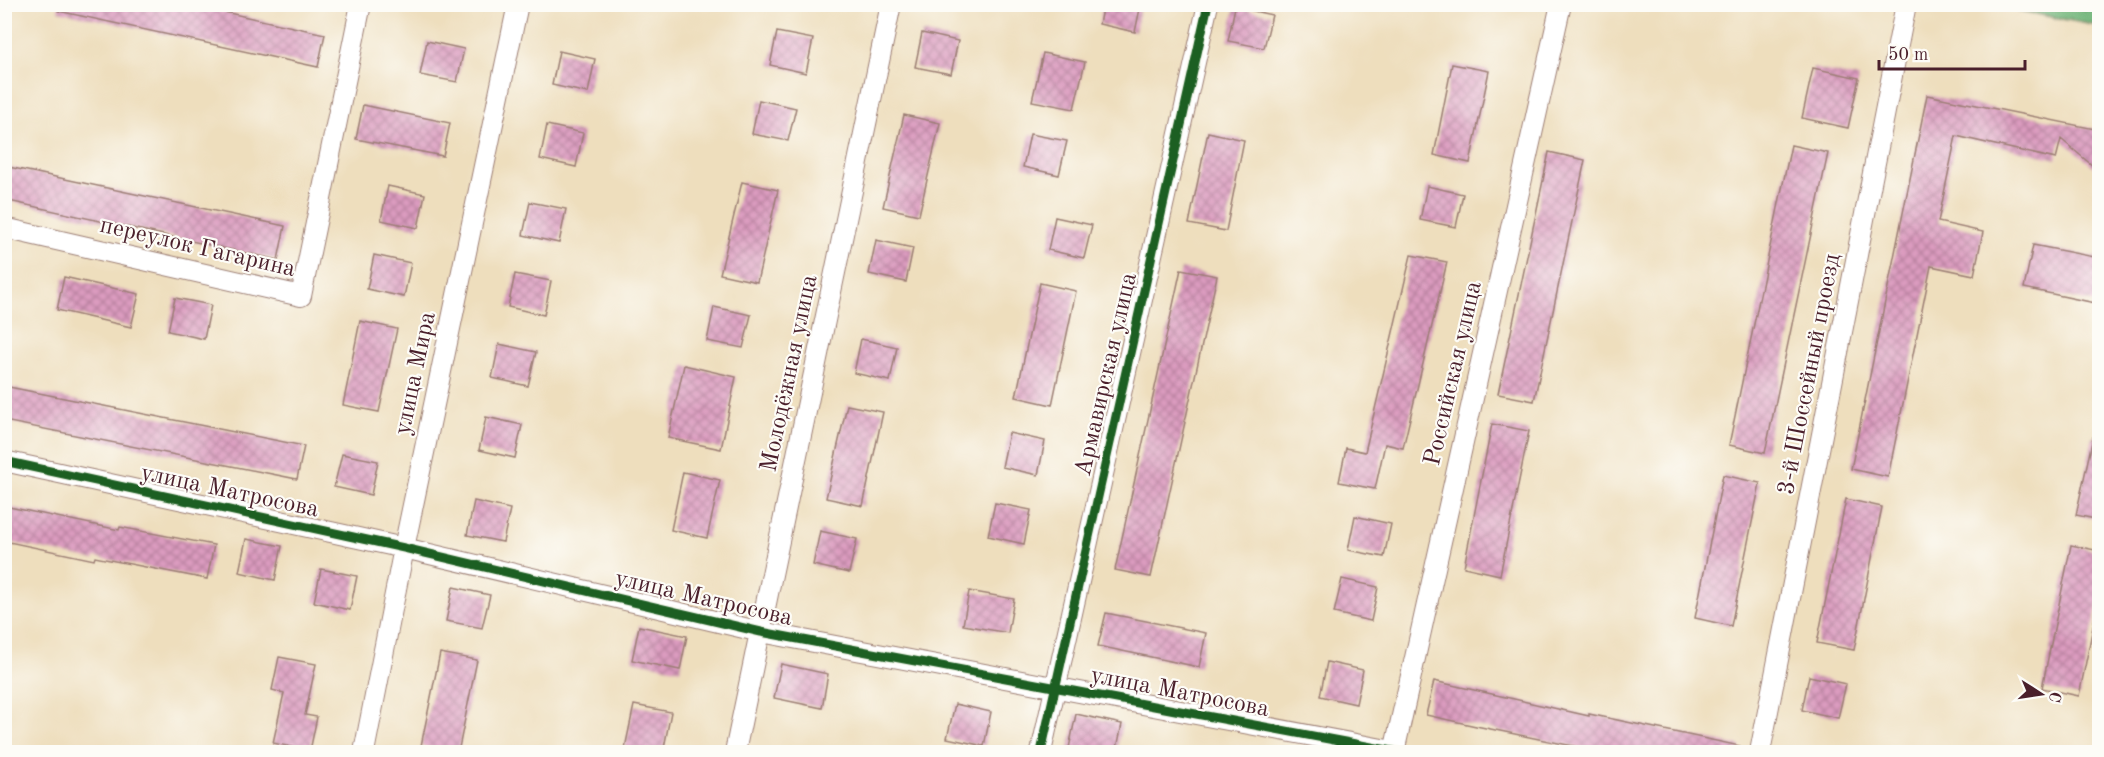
<svg xmlns="http://www.w3.org/2000/svg" width="2104" height="757" viewBox="0 0 2104 757" font-family="'Old Standard TT',serif">
	<defs>
		<pattern id="forest-firs" width="22" height="20" patternUnits="userSpaceOnUse" patternTransform="scale(1.5)"><rect width="22" height="20" fill="#71b579"/><path d="M5 1l3.5 6h-7zM16 11l3.5 6h-7z" fill="#5f9363"/></pattern>
		<pattern id="building-cross-hatch" width="8" height="8" patternUnits="userSpaceOnUse" patternTransform="scale(1.5)"><rect width="8" height="8" fill="#db9bbf"/><path d="M0 0l8 8M0 8l8-8" fill="none" stroke="#b47e9b"/></pattern>
	</defs>
	<rect width="100%" height="100%" fill="#fdfcf7"/>
	<filter id="ink" filterUnits="userSpaceOnUse"><feTurbulence type="fractalNoise" baseFrequency=".0167" numOctaves="2"/><feDisplacementMap in="SourceGraphic" scale="12" xChannelSelector="R" yChannelSelector="G"/><feConvolveMatrix kernelMatrix="1 2 1 2 8 2 1 2 1" color-interpolation-filters="sRGB"/></filter>
	<filter id="wash" filterUnits="userSpaceOnUse"><feTurbulence type="fractalNoise" baseFrequency=".008" numOctaves="4" result="noise"/><feDisplacementMap in="SourceGraphic" scale="24" xChannelSelector="R" yChannelSelector="G"/><feGaussianBlur stdDeviation="1.35" result="paint"/><feColorMatrix in="noise" values="0 0 0 0 0 0 0 0 0 0 0 0 0 0 0 0 0 1.4 0 .05"/><feComposite in="paint" operator="in"/></filter>
	<g filter="url(#wash)">
		<rect width="100%" height="100%" fill="#eedebd"/>
		<path fill="url(#forest-firs)" stroke="#5e6a52" stroke-width="1.5" d="M1989,5H2099V26Z"/>
		<g id="blocks">
			<path fill="url(#building-cross-hatch)" d="M59,4H188L325,34L318,67L58,11Z
				M1103,4H1141L1135,32L1099,24Z
				M1235,7L1272,15L1264,48L1228,41Z
				M777,32L813,39L806,73L770,65Z
				M922,33L958,41L951,74L915,67Z
				M427,41L464,49L457,82L420,75Z
				M559,51L595,59L588,93L552,85Z
				M1043,53L1085,62L1074,109L1032,101Z
				M1452,64L1489,71L1470,163L1434,155Z
				M1813,68L1859,78L1848,128L1802,118Z
				M1927,95L2100,130V172L2061,139L2056,159L1956,136L1938,222L1983,232L1974,275L1931,266L1888,477L1851,469Z
				M759,100L796,108L788,141L752,134Z
				M363,105L450,123L443,156L356,139Z
				M904,115L940,123L919,215L883,207Z
				M547,125L583,133L576,167L540,159Z
				M1208,132L1244,140L1226,231L1189,224Z
				M1030,134L1067,141L1059,175L1023,167Z
				M1791,145L1828,153L1765,453L1729,445Z
				M1549,152L1585,160L1534,401L1498,394Z
				M4,166L285,226L278,260L4,200Z
				M742,182L778,190L757,282L720,274Z
				M388,186L425,194L418,228L381,220Z
				M1427,186L1463,194L1456,227L1420,220Z
				M530,202L566,209L559,243L523,235Z
				M1055,217L1092,225L1084,258L1048,250Z
				M876,240L913,248L906,282L869,274Z
				M2033,245L2100,258V304L2024,288Z
				M374,255L411,263L404,297L367,289Z
				M1411,255L1447,262L1403,448L1385,444L1375,489L1339,482L1346,448L1365,452Z
				M1181,269L1217,276L1151,577L1115,570Z
				M515,274L551,281L544,315L508,307Z
				M64,277L139,294L131,327L57,310Z
				M1040,283L1076,291L1052,405L1016,397Z
				M175,298L211,305L204,339L168,331Z
				M714,307L751,315L743,348L707,341Z
				M360,321L397,329L379,412L343,405Z
				M861,339L897,347L890,381L854,373Z
				M499,344L536,352L528,386L492,378Z
				M684,365L736,377L721,449L668,438Z
				M4,386L304,446L297,479L4,421Z
				M847,405L883,412L863,506L826,498Z
				M486,417L522,425L515,458L479,450Z
				M1492,424L1529,431L1500,575L1464,567Z
				M1009,433L1045,441L1038,475L1002,467Z
				M2093,437L2100,438V520L2076,515Z
				M342,454L378,461L371,495L334,487Z
				M683,472L720,480L707,538L671,530Z
				M1723,475L1760,483L1731,626L1695,618Z
				M1846,499L1882,507L1854,650L1817,643Z
				M474,501L510,509L503,542L467,535Z
				M995,503L1031,510L1024,544L988,536Z
				M9,507L119,530L120,527L214,545L207,579L95,557L94,560L4,541Z
				M1355,516L1391,524L1384,557L1348,550Z
				M820,531L857,539L849,573L813,565Z
				M246,539L282,546L275,580L239,572Z
				M2071,545L2100,551V593L2079,696L2042,688Z
				M321,569L357,576L350,610L314,602Z
				M1342,579L1378,587L1371,621L1334,613Z
				M453,587L490,595L482,628L446,621Z
				M969,591L1014,599L1008,633L963,625Z
				M1106,613L1206,633L1199,667L1098,646Z
				M639,626L687,636L680,670L632,660Z
				M440,653L477,660L458,753L421,746Z
				M279,657L316,664L305,715L317,717L310,751L273,743L284,693L272,690Z
				M1327,662L1363,670L1356,704L1320,696Z
				M781,664L828,674L822,708L774,698Z
				M1809,676L1846,684L1838,718L1802,710Z
				M1434,681L1589,716V714L1740,746L1739,753H1607L1476,726L1426,715Z
				M955,704L991,712L984,746L947,738Z
				M634,705L671,712L663,753H624Z
				M1076,714L1122,724L1116,753H1068Z"/>
		</g>
	</g>
	<g filter="url(#ink)">
		<use href="#blocks" fill-opacity="0" stroke="#9c7e74" stroke-width="1.5"/>
		<g fill="none" stroke-linecap="round" stroke-linejoin="round">
			<defs>
				<path id="minor" d="M4,228L301,296L361,4
					M4,461L404,548L761,632L1398,752
					M364,752L404,548L518,4
					M735,752L891,4
					M1041,752L1208,4
					M1394,752L1561,4
					M1760,752L1906,4"/>
			</defs>
			<use href="#minor" stroke="#9c7e74" stroke-width="22"/>
			<use href="#minor" stroke="#fff" stroke-width="20"/>
			<defs>
				<path id="cycleway" d="M4,461L404,548L761,632L1398,752
					M1041,752L1208,4"/>
			</defs>
			<use href="#cycleway" stroke="#fdfcf7" stroke-width="13"/>
			<use href="#cycleway" stroke="#1b5e20" stroke-width="9"/>
		</g>
	</g>
	<g text-anchor="middle" stroke-width="4.5" stroke-linejoin="round" paint-order="stroke">
		<g font-size="24" fill="#4a1f2b" stroke="#fdfcf7">
			<text transform="translate(198 246) rotate(13)" y="8">переулок Гагарина</text>
			<text transform="translate(414 373) rotate(-78)" y="8">улица Мира</text>
			<text transform="translate(788 373) rotate(-78)" y="8">Молодёжная улица</text>
			<text transform="translate(1452 373) rotate(-77)" y="8">Российская улица</text>
			<text transform="translate(1105 374) rotate(-77)" y="8">Армавирская улица</text>
			<text transform="translate(1808 374) rotate(-79)" y="8">3-й Шоссейный проезд</text>
			<text transform="translate(230 490) rotate(12)" y="8">улица Матросова</text>
			<text transform="translate(704 597) rotate(13)" y="8">улица Матросова</text>
			<text transform="translate(1180 691) rotate(11)" y="8">улица Матросова</text>
		</g>
	</g>
	<rect width="2104" height="757" fill="none" stroke="#fdfcf7" stroke-width="24"/>
	<g transform="translate(2041 694) rotate(102)" stroke="#fdfcf7" stroke-width="4.5" paint-order="stroke">
	<path d="M0-4.5L10 22L0 15L-10 22Z" fill="#4a1f2b"/>
	<text y="-9" font-size="16" font-weight="bold" text-anchor="middle" fill="#4a1f2b">С</text>
	</g>
	<path d="M1879 60v9h146v-9" fill="none" stroke="#4a1f2b" stroke-width="3"/>
	<text x="1888" y="60" font-size="18" fill="#4a1f2b" stroke="#fdfcf7" stroke-width="4.5" paint-order="stroke">50 m</text>
</svg>
